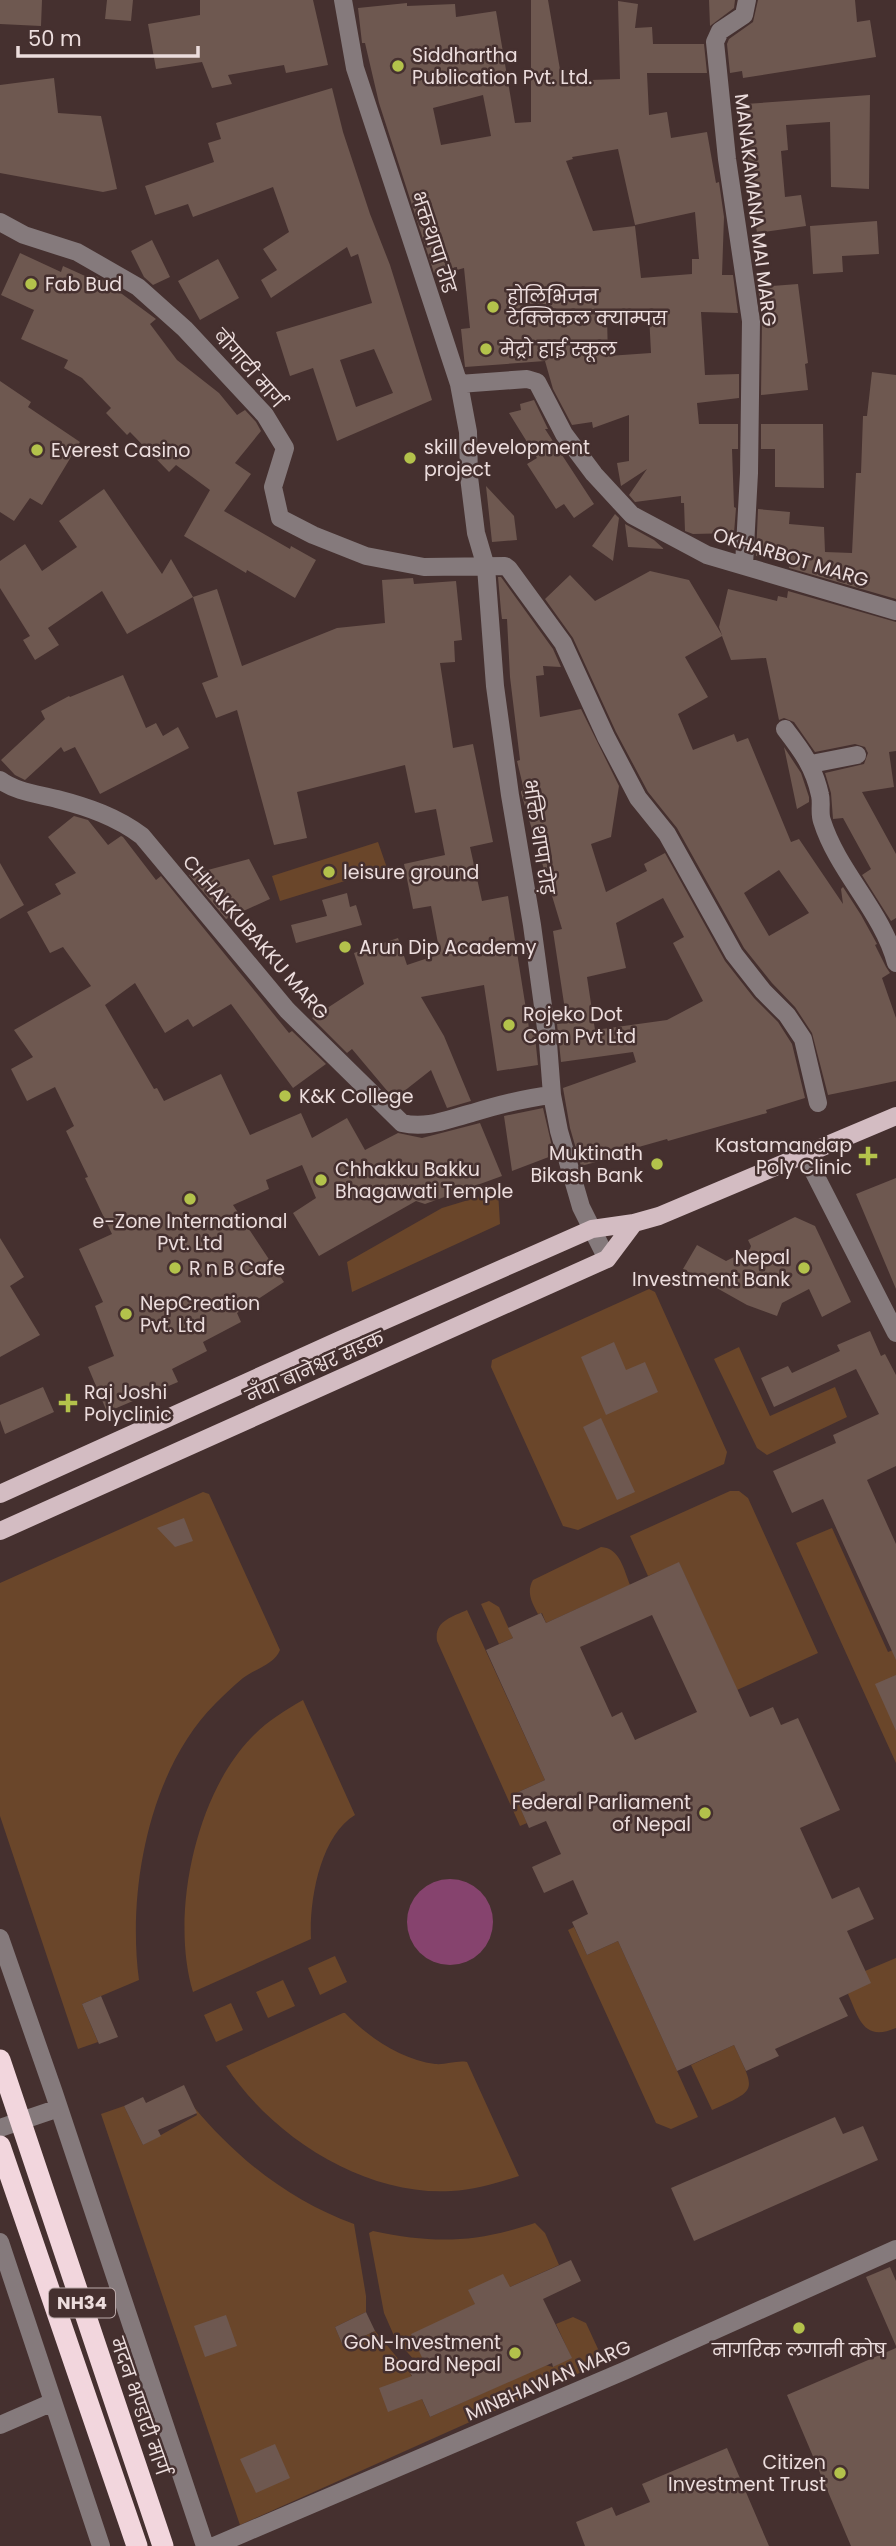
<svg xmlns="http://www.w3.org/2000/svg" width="896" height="2546" viewBox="0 0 896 2546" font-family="Poppins,'Noto Sans Devanagari',sans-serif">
	<rect width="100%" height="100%" fill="#45302f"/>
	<path fill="#6a462a" d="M378,842L387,868L280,901L272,876Z
		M498,1191L500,1224L352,1292L347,1262L442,1208Z
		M649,1289L655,1292L727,1452L724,1464L578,1530L563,1526L491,1367L492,1360Z
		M739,1347L770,1416L835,1387L847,1417L767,1455L757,1448L714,1359Z
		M730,1491H739L748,1498L818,1653L737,1690L679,1563L648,1576L630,1536Z
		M203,1492L209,1494L280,1650C275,1664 255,1669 243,1678C233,1686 224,1695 215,1704C149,1770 127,1891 139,1980L82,2004L98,2042L78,2049L0,1816V1583Z
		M832,1528L888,1652L896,1649V1763L796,1543Z
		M601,1547C620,1548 624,1570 630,1585L546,1623L542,1613L538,1614C532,1603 526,1592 533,1580Z
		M489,1601L499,1607L513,1638L499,1644L481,1604Z
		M467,1610L545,1780L514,1794L527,1823L520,1826L437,1641C434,1621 452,1617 467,1610Z
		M303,1700L355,1815C320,1836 309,1901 311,1939L193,1992C170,1916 195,1796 251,1738C266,1722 284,1711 303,1700Z
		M574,1927L587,1955L618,1941L698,2117L671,2129L656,2123L568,1930Z
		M335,1956L347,1982L320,1995L308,1968Z
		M896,1958V2028C863,2042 859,2018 848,1994L865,1971Z
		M283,1980L295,2006L268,2018L256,1992Z
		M231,2003L243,2030L216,2042L204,2015Z
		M343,2013H345C368,2037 402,2060 435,2064C446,2065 457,2060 467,2062L519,2176C497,2183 475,2190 451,2191C365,2196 272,2137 226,2066Z
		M734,2045C755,2091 759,2089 712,2110L691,2065Z
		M124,2106L143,2145L197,2115L193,2106C236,2158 290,2201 354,2224L366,2296V2312L335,2327L343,2346L375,2331L410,2373L430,2417L545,2365L553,2367L571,2357L556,2324L573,2317L586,2323L604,2362L240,2525L101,2114Z
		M535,2223L545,2233L559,2265L510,2287L469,2291L491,2337L421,2368L395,2338L384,2313L369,2233L373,2231C435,2244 474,2243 535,2223Z"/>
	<path fill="#86436e" d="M407 1922a43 43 0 1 1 86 0a43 43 0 1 1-86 0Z"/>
	<path fill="#6e5850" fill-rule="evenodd" d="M0,0H42L41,26L0,24Z
		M107,0H133L131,21L105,19Z
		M200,0H313L328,65L286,73L284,65L228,75L232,84L212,88L202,62L156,69L148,24L200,15Z
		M531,0H548L562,81L620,79L618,1L638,4L635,28L652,27L653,44H704L707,73H647L649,115L667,112L671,138L707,132L716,183L719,182L724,217L722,275H733L738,313L701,312L705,375L739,374V398L697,403L699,424H738V449H732L734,507L736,508L734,533L693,534L685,531L684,503H681V496L635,502L629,495L647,469L621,486L617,463L629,461V415L593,428L592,422L572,425L553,389L545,361L465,367L461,329L470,328L464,268L457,270V267L434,273L379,103L365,43H362L358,8L407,3V6L455,4L456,17L496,11L515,123L531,122ZM483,95L491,136L441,145L433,108ZM618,149L635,225L695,212L699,259H692V274L641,278L635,226L593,231L566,161L573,159L572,157ZM649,314L651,353L608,356L607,318Z
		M709,0H735L734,8L710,26Z
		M758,0H855L857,22L870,20L876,57L743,78L742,71L730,73L727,44L729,39L753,22Z
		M54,78L58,113L101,116L117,189L103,192L0,173V85Z
		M332,88L343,132L370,214L390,265L432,400L337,441L313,368L290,376L276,332L372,303L358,254L351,257L347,247L271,298L261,280L277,270L263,249L289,232L273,187L193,217L188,204L155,215L145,186L214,162L208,143L221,139L216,123ZM374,349L393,393L356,407L340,360Z
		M870,95L869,189L831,187L830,122L786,125L788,150L781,151L785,197L801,195L806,226L757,233L749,180L745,104Z
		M877,221L879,254L842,256L843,272L813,274L810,226Z
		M152,240L170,277L153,285L144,277L131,251Z
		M20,253L61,272L63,266L94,280L96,276L103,280L156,319L150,324L177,360L219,393L237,415L245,410L256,422L261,431L235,463L251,474L224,511L290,549L291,546L316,560L295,598L247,570L246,573L184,536L210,490L176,465L169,472L130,432L127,435L106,413L111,408L82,378L64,368L68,360L21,339L34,310L1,295Z
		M218,259L239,298L200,320L178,281Z
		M798,284L808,363L805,364L808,390L761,395L762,321L758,287Z
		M872,372L896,375V599L789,568L790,559L756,556L758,509L790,512L789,524L824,527L825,552L852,553L856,473H861L863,416H867Z
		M0,381L31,402L28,407L80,442L42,505L30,498L14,521L0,512Z
		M534,400L548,429H545L594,504L574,518L564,504L556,509L527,464L537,458L509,413L521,410L520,404Z
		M761,424H823L824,488L775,487V449H761Z
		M486,486L514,516L517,540L492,542Z
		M104,489L162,574L171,559L193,597L127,634L102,591L48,628L59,645L35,660L23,640L30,636L0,588V561L25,544L42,571L77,547L59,521Z
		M615,514L619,518L613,561L592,546Z
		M625,524L654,540L664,549L628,547Z
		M650,571L689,580L722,635L719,627L728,589L777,601L778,596L787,598L788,591L896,622V751L889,752L894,787L862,792L896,854V918L891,921L862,875L871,869L843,818L833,819L831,793L825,773L864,764L868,753L865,747L855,744L815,752L794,722L784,718L779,720L766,658L731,660L722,636L685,657L708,697L678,714L693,750L734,734L737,742L748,738L791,842L799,839L843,904L841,889L843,887L861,915L877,944L875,945L886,967L890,973L882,978L896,1018V1081L828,1095L812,1033L795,1007L772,983L744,948L677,828L648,792L616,732L573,638L545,599L570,575L595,601ZM779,870L809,913L769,936L744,893Z
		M498,577H501L553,649L561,667L543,666L544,675L536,676L540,717L581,709L619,786L611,837L591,844L606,892L647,871L644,864L665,853L725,961L754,998L778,1022L792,1044L805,1098L766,1110L767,1113L668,1141L667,1139L621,1152L622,1155L581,1166L570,1128L563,1088L636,1062L633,1052L561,1062L557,1024L567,1023L553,931L562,929L521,793V791L524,790L517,761L520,760L510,677L507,619H502L501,611ZM663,898L684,937L673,943L703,1001L667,1020L595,1030L587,977L626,968L616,923Z
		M413,578L414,584L456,581L462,640L454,641L455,662L440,663L453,748L473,744L493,842L470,847L482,901L508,896L529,1028L534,1027L538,1065L497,1071L484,985L421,997L444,1036L471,1101L447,1108L431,1070L394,1099L352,1049L347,1053L312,1018L364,984L354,953L398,938L407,965L440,954L431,906L413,909L404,864L445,855L436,809L415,813L405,765L297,792L307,838L274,845L237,710L216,718L202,683L218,677L193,597L217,589L242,666L337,628L385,623L382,580Z
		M123,675L146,728L156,723L163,736L178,727L189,748L100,794L75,747L64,752L61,747L25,780L15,775L1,760L45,719L41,711L69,696L70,697Z
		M784,747L801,773L809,797V802L797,809Z
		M74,816L88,820L108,845L121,836L123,837L156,880L161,876L289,1033L292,1031L326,1064L293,1088L231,1004L193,1027L188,1019L165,1033L135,983L105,1005L154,1089L157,1088L164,1101L221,1074L250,1135L301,1113L312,1138L347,1118L365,1150L398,1133L422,1138L480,1123L502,1176L425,1204L416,1201L319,1256L293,1213L316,1198L302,1165L266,1180L269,1189L233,1205L284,1282L237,1313L241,1322L203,1342L207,1351L172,1369L178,1382L107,1412L88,1367L114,1356L95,1306L103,1302L79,1249L112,1234L85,1178L88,1177L66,1131L74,1126L55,1087L27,1101L11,1069L33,1057L14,1030L91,986L63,947L50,953L27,912L61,894L55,884L76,873L48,837Z
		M249,859L270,899L226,919L189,875Z
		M0,863L24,905L0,919Z
		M347,893L350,907L356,905L362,925L296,943L291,925L327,916L322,900Z
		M543,1108L554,1155L512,1171L504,1116Z
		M896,1178V1289L856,1194Z
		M795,1217L815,1226L851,1302L822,1317L809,1289L782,1303L777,1316L747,1305L683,1269L697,1245L726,1261L750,1249L751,1246L748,1240Z
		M0,1238L24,1277L10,1286L40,1335L0,1357Z
		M870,1331L881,1356L885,1354L896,1375V1466L867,1480L896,1544V1660L823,1499L792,1513L773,1471L836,1443L833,1435L879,1414L856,1369L774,1407L761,1378L788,1366L792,1373L840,1351L837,1345Z
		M614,1342L626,1370L645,1362L658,1392L606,1415L581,1357Z
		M43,1387L54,1412L5,1434L0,1420V1405Z
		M601,1418L635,1492L617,1500L583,1427Z
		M184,1518L193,1541L175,1547L157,1528Z
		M679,1562L750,1717L773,1707L781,1725L798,1718L840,1810L800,1828L832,1899L859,1887L874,1919L847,1931L871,1983L839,1998L848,2016L775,2049L779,2056L746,2071L734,2045L677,2071L618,1941L587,1955L572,1922L588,1914L573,1880L544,1893L532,1867L561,1854L546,1821L529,1828L514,1794L545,1780L486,1650L513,1638L508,1628L541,1613L546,1623ZM652,1615L697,1712L635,1740L622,1712L612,1717L580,1647Z
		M896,1675V1731L875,1684Z
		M101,1996L118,2037L99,2044L82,2004Z
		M184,2085L197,2113L158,2130L161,2136L143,2145L124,2106L143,2097L146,2103Z
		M835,2117L843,2134L863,2126L878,2160L694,2241L671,2188Z
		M571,2260L581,2281L543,2299L572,2358L553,2367L552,2363L430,2417L422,2399L388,2412L379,2388L412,2376L410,2373L426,2366L411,2334L475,2304L468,2290L503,2274L510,2287Z
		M890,2267L896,2281V2346L866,2277Z
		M366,2312L375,2331L343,2346L335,2327Z
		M226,2315L237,2346L205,2357L194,2326Z
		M896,2348V2546H851L787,2395Z
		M275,2444L290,2478L256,2493L240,2459Z
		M727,2448L769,2546H585L576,2522L612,2507L616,2516L650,2502L642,2484Z"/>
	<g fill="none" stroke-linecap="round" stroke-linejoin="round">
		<path stroke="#857a7c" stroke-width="18" d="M343,0L355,68L459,384L468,432L469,477L476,533L486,567L495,686L510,795L532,925L548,1043L552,1095L559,1131L581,1207L607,1259
			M0,222L24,235L77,252L138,287L185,329L265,415L285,448L273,487L280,518L313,535L366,556L424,567L505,566L509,569L563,643L606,737L638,798L667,834L734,954L763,991L787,1015L803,1039L818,1103
			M459,384L527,379L537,382L564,434L594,474L632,515L707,555L896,611
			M744,565L749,473L751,321L727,159L715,42L720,31L744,15L747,0
			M785,729C802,751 814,767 820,795C822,803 819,813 822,821C838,872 882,911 896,963
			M811,764L857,755
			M0,780C16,792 38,794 57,799C88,807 117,817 142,836L287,1010L402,1123C427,1129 448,1119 472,1113C498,1105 525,1098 552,1095
			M804,1153L896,1333
			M0,1938L54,2093L205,2546
			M0,2128L59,2108
			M0,2242L101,2546
			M0,2425L53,2402
			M214,2546L624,2371L896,2249"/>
		<path stroke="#d3bcc2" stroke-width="18" d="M0,1494L340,1340L592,1229L634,1223L659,1216L896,1116
			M0,1531L607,1259L634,1223"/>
		<path stroke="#f2d6dd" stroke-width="21" d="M0,2060L163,2546
			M0,2146L137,2546"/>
	</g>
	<g fill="#b3c24b" stroke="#45302f" stroke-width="2.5">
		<circle cx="398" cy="66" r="7"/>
		<circle cx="31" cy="284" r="7"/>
		<circle cx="493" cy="307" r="7"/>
		<circle cx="486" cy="349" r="7"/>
		<circle cx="37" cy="450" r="7"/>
		<circle cx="410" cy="458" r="7"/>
		<circle cx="329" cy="872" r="7"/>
		<circle cx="345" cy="947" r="7"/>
		<circle cx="509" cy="1025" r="7"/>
		<circle cx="285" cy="1096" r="7"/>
		<path d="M864.5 1145.5h7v7h7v7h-7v7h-7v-7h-7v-7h7z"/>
		<circle cx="657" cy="1164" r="7"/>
		<circle cx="321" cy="1180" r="7"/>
		<circle cx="190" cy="1199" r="7"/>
		<circle cx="175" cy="1268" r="7"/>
		<circle cx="804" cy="1268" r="7"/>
		<circle cx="126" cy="1314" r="7"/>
		<path d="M64.5 1392.5h7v7h7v7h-7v7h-7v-7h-7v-7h7z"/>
		<circle cx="705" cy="1813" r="7"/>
		<circle cx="799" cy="2328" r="7"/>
		<circle cx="515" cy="2353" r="7"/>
		<circle cx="840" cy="2473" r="7"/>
	</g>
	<g text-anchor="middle" stroke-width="5" stroke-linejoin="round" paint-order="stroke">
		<rect fill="#45302f" stroke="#baa9a9" stroke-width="2" x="49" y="2288.5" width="66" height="29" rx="5"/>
		<g font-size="18" font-weight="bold" fill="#ecdddd">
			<text x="82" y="2309">NH34</text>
		</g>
		<g font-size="19" fill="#ecdddd" stroke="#45302f" text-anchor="start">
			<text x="412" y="62">Siddhartha<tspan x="412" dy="22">Publication Pvt. Ltd.</tspan></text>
			<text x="45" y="291">Fab Bud</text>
			<text x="507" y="303">होलिभिजन<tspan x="507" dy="22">टेक्निकल क्याम्पस</tspan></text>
			<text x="500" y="356">मेट्रो हाई स्कूल</text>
			<text x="424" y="454">skill development<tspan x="424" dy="22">project</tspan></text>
			<text x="51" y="457">Everest Casino</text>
			<text x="343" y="879">leisure ground</text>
			<text x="359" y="954">Arun Dip Academy</text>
			<text x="523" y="1021">Rojeko Dot<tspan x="523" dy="22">Com Pvt Ltd</tspan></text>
			<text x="299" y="1103">K&amp;K College</text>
			<text x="852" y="1152" text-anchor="end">Kastamandap<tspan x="852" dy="22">Poly Clinic</tspan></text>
			<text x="643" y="1160" text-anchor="end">Muktinath<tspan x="643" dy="22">Bikash Bank</tspan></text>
			<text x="335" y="1176">Chhakku Bakku<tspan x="335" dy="22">Bhagawati Temple</tspan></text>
			<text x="190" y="1228" text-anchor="middle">e-Zone International<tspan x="190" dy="22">Pvt. Ltd</tspan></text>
			<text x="790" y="1264" text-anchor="end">Nepal<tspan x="790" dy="22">Investment Bank</tspan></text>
			<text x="189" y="1275">R n B Cafe</text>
			<text x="140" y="1310">NepCreation<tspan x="140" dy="22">Pvt. Ltd</tspan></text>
			<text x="84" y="1399">Raj Joshi<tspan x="84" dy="22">Polyclinic</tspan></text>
			<text x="691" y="1809" text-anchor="end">Federal Parliament<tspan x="691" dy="22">of Nepal</tspan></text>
			<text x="501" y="2349" text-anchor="end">GoN-Investment<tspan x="501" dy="22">Board Nepal</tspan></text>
			<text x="799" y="2357" text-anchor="middle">नागरिक लगानी कोष</text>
			<text x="826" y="2469" text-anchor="end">Citizen<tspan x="826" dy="22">Investment Trust</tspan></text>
		</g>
		<g font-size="19" fill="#ecdddd" stroke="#45302f">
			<text transform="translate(756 210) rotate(83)" y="7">MANAKAMANA MAI MARG</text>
			<text transform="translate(434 242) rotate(72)" y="7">भक्तथापा रोड</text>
			<text transform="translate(249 368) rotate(49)" y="7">बोगाटी मार्ग</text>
			<text transform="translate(791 557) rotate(17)" y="7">OKHARBOT MARG</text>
			<text transform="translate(539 837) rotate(81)" y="7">भक्ति थापा रोड़</text>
			<text transform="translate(256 937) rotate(49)" y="7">CHHAKKUBAKKU MARG</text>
			<text transform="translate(315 1367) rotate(-24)" y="7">नँया बानेश्वर सडक</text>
			<text transform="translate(548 2380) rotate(-23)" y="7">MINBHAWAN MARG</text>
			<text transform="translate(140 2406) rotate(71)" y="7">मदन भण्डारी मार्ग</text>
		</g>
	</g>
	<path d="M18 46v10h180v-10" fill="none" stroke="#ecdddd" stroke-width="3.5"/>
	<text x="28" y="46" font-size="21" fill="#ecdddd" stroke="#45302f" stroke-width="5" paint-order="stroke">50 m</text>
</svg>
